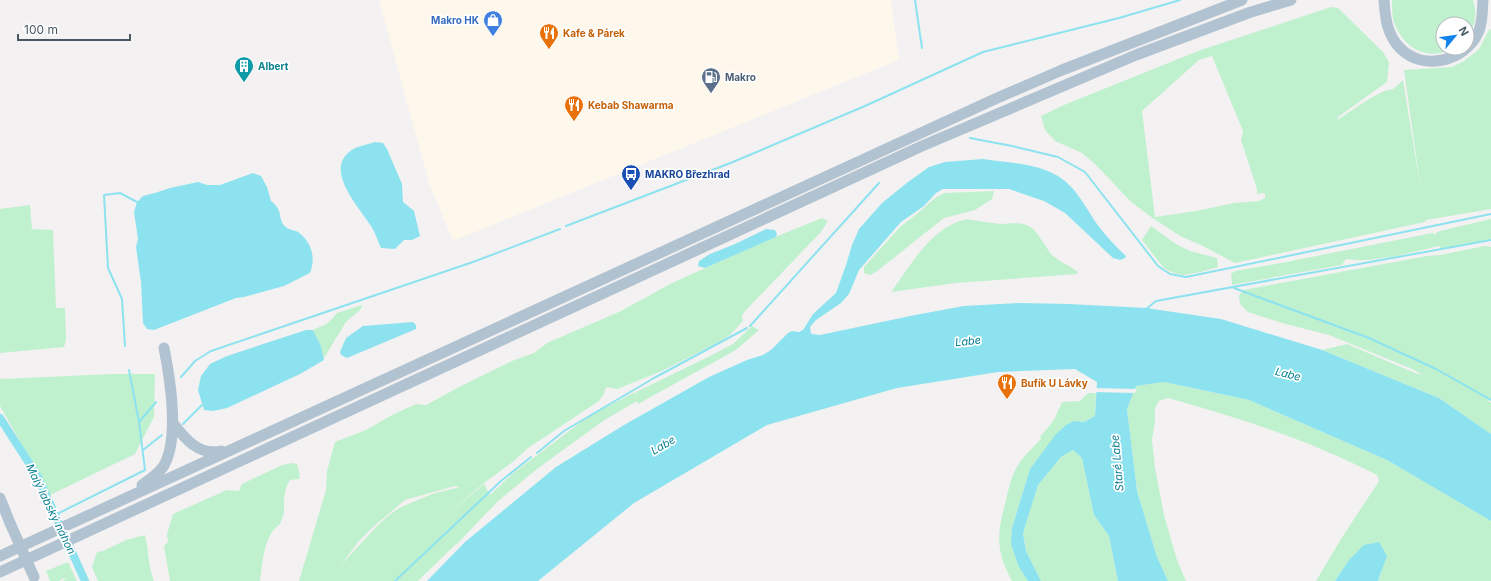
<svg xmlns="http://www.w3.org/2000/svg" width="1491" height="581" viewBox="0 0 1491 581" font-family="Inter,sans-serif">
	<rect width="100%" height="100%" fill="#f4f1f2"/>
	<path fill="#fdf7ec" d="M379,0H891L899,60L453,241L429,183Z"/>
	<path fill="#c0f1cf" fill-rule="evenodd" d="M1392,0H1473C1478,14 1475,26 1467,38V24H1443V48H1455C1430,61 1406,51 1395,25C1392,18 1392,8 1392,0Z
		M1331,7L1338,8L1383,52L1389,62L1387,82L1338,117L1337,120L1369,99L1384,91L1393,89L1403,80L1421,191L1404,70L1452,67L1464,61L1479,49L1489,30L1491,29V209L1426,220L1425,222L1235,263L1201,245L1182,237L1154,219L1131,202L1096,165L1082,153L1055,141L1045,130L1041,116L1064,105L1198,51ZM1212,56L1243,131L1241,140L1257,189V194L1265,193V198L1259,201L1234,203L1196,211L1155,217L1142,111L1199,60Z
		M994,191L992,199L975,210L944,218L876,272L870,275L864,273V267L900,227L918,213L935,198L944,193Z
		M30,205L32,229L53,230L56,308H65L66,340L64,347L0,353V209Z
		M822,218L828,221L821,232L748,308L742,315L743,321L730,335L715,344L662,371L617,389L607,387L605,389L604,394L599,401L528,448L514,461L484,483L437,524L484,484L490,495L512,474L589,416L635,392L637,397L636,392L710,356L733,344L752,326L759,330L736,350L638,404L637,401L603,421L537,469L498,501L456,545V544L418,581H299L326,490L327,471L335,442L368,429L390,416L416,404L426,405L461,386L512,361L534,353L547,343L621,311L672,283L770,239ZM455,486L460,487L432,494L401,507L389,515L376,527L340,566L359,541L373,527L405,500Z
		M967,219C979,221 990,223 1001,224C1010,224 1018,222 1026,225C1037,228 1045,247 1052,255C1060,262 1070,266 1078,272L1077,274L956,283L891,292C911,265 932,226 967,219Z
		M1491,219V239L1441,249L1439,246C1414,252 1370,264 1346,259L1342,265L1232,285L1231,274L1235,271L1281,263L1427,234L1434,233L1436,236V233L1440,231Z
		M1151,226L1176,244L1190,251L1217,258L1218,267L1201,272L1183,275L1174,273L1167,270L1163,267L1142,240Z
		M1485,246L1491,247V401L1486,398L1491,403V434L1439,398L1322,350L1347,344L1415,373L1423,375L1412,369L1329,335L1282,323L1248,312L1240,304L1239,296L1243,290L1427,256L1440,255Z
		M362,305L361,309L346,322L324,358L320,344L313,330L328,323L337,313Z
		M112,374H155L154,417L135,454L50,495L0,406V379Z
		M1164,382L1249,400L1387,460L1491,521V581H1378L1382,572L1349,560L1335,581H1316L1341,539L1379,481L1377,475C1311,441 1240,418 1168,398L1159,401L1155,408V421L1152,440L1155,468L1164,515L1177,560L1186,581H1168L1157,557L1137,491L1127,409L1136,386Z
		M1088,393H1096L1095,416L1084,422L1074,421L1042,453L1030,469L1012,528L1028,581H1012C995,550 997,533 1006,500C1009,487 1012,473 1020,462C1026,454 1034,446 1041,439L1040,437L1054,420L1062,402L1080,401Z
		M1073,450L1082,458L1094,515L1109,536L1118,581H1041L1026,551L1023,532L1038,485L1061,457Z
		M292,463L297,464L300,475L299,479L290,480C284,489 284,498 284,508C285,513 282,519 280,524C263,536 263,562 260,581H170L164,546L168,542L167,534L173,514L227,490L239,491L242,484L282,465Z
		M145,535C149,551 148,566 154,581H98L92,567L97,552L103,551L126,540Z
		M68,562L77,581H62L66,579L64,578L59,581H50L46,571Z"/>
	<path fill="#8ce3ef" d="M375,142L383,143L387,149L402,184L403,202L414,211L420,236L412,240H404L395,249L381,248C378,241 375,232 371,226C360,208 325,172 349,152C356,146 366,145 375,142Z
		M983,159C1008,163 1036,163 1058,176C1076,187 1086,208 1097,224C1106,236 1115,246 1126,256L1125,258L1120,260L1113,258L1065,213L1044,201L1009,189H943L936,193L924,206L901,222L859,270L849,294L841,303L816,320L810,327L811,334L820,335L915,315L964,306L1020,303L1069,304L1146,308L1221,319L1322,350L1439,398L1491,434V521L1387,460L1249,400L1164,382L1136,386L1127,409L1137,491L1157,557L1168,581H1118L1109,536L1094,515L1082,458L1073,450L1061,457L1038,485L1023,533L1026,551L1041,581H1028L1019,567L1011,544L1012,528L1030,469L1056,434L1066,425L1074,421L1084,422L1095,416L1097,382L1075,369L998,372L897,388L767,425L634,503L538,581H427L465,542L556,467L624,425L709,377L747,360L763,355L771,350L788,333L792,331L799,332L803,330L813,314L836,293L846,265L852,245L859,229L882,203L908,182L929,167L945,162Z
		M253,173L261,176L267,187L271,201C284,210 277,220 286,227C289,230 294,230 298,232C312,242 316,258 310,273L284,286L244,297L236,298L154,330L147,329L143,323L141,282L136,247L138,239L134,212L137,202L143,196L155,193L170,188L198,182L207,185H220Z
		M766,229L775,230L777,234L776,237L705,268L698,266L699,261L710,254L735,244Z
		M413,322L416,325V329L347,358L341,355L340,352L346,338L363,326Z
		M306,330H313L321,346L324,360L300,374L227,408L213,411L204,410L198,390L201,376L210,364L227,356Z
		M1379,542L1387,556L1378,581H1335L1349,560L1364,545Z"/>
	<path fill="#f4f1f2" d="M1094,388L1137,389L1135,393L1094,392Z"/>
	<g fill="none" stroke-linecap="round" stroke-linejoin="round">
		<path stroke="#8ce3ef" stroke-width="2" d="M915,0L922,48
			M970,138L1012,146L1058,157L1085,172L1158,266L1170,274L1186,277L1491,214
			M566,226L733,162L865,106L983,52L1119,18L1180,0
			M1234,288L1369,338L1436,369L1491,400
			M1145,310L1156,301L1491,240
			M750,326L879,183
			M125,346L122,299L108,268L104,195L120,193L137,202
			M129,370L139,422
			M181,377L195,361L211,351L473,262L560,229
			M183,424L202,405
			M143,450L162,435
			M537,453L564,431L654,378L747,328
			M55,515L145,470L139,422L156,402
			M395,581L501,481L531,457"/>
		<path stroke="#8ce3ef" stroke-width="8" d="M0,418L38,477L85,581"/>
		<path stroke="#b1c3d1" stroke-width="11" d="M1384,0C1385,17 1387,35 1400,48C1423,72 1465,61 1478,33C1483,23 1482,11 1483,0
			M173,423C185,439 199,456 221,451
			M142,485C149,480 158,474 163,467C180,440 170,378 164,348
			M0,498L10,523
			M0,556L995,99L1062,70L1242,0
			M0,572L922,146L1136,55L1251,12L1291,0"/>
		<path stroke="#b1c3d1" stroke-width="11" d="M10,523L34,577"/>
	</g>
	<defs>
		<symbol id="shop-pin" viewBox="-11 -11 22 30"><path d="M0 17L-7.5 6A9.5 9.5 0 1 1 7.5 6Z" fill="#3f7fe0" stroke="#fff"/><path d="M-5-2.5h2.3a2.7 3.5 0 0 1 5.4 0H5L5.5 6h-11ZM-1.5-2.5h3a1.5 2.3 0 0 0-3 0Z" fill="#fff"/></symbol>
		<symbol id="restaurant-pin" viewBox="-11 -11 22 30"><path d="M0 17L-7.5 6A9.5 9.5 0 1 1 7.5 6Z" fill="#e8710a" stroke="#fff"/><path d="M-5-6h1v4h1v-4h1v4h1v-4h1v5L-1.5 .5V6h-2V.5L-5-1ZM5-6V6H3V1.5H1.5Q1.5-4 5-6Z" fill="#fff"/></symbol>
		<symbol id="building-pin" viewBox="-11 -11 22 30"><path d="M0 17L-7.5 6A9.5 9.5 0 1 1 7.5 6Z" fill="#0f9aa8" stroke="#fff"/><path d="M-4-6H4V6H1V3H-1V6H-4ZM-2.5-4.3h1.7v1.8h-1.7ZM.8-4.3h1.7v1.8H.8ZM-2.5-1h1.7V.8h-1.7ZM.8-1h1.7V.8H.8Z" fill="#fff"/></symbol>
		<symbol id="fuel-pin" viewBox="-11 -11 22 30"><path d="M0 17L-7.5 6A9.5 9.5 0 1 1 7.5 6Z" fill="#5c6f8a" stroke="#fff"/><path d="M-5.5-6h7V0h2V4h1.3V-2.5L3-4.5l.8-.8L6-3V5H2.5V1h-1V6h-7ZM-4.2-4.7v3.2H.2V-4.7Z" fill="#fff"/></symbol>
		<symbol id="bus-pin" viewBox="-11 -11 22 30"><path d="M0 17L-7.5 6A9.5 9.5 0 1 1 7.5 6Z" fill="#1a4fb4" stroke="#fff"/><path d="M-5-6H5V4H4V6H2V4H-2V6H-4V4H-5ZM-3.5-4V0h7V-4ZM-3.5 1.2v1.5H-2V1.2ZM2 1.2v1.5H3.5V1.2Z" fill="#fff"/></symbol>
	</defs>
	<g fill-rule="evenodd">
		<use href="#shop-pin" x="482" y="9" width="22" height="30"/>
		<use href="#restaurant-pin" x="538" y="22" width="22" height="30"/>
		<use href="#building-pin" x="233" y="55" width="22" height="30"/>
		<use href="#fuel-pin" x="700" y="66" width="22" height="30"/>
		<use href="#restaurant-pin" x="563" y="94" width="22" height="30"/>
		<use href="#bus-pin" x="620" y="163" width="22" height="30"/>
		<use href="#restaurant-pin" x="996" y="372" width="22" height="30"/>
	</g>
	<g text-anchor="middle" stroke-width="3.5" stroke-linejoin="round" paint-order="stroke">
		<g font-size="10" font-weight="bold" fill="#366cbe" stroke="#fff" text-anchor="end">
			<text x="479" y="24">Makro HK</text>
		</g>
		<g font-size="10" font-weight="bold" fill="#c56008" stroke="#fff" text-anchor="start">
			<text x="563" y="37">Kafe &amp; Párek</text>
			<text x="588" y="109">Kebab Shawarma</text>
			<text x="1021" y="387">Bufík U Lávky</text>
		</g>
		<g font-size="10" font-weight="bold" fill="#0d838f" stroke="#fff" text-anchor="start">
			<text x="258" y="70">Albert</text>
		</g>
		<g font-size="10" font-weight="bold" fill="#4e5e75" stroke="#fff" text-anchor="start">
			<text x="725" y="81">Makro</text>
		</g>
		<g font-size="10" font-weight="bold" fill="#164399" stroke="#fff" text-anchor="start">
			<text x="645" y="178">MAKRO Březhrad</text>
		</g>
		<g font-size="11" font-style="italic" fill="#0a8193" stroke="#fff">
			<text transform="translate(968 341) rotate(-6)" y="4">Labe</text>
			<text transform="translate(1288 374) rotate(14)" y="4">Labe</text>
			<text transform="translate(663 445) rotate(-30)" y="4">Labe</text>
			<text transform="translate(1117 463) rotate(-95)" y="4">Staré Labe</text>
			<text transform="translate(51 509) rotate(64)" y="4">Malý labský náhon</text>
		</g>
	</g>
	<g transform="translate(1455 36) rotate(61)"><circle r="19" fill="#ffffff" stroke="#b6bcbf"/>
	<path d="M0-3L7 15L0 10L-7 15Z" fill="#1483eb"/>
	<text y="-6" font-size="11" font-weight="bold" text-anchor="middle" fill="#485760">N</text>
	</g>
	<path d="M18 34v6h112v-6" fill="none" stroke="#485760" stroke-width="2"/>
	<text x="24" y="34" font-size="12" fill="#485760" stroke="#ffffff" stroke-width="3" paint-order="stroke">100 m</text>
</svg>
